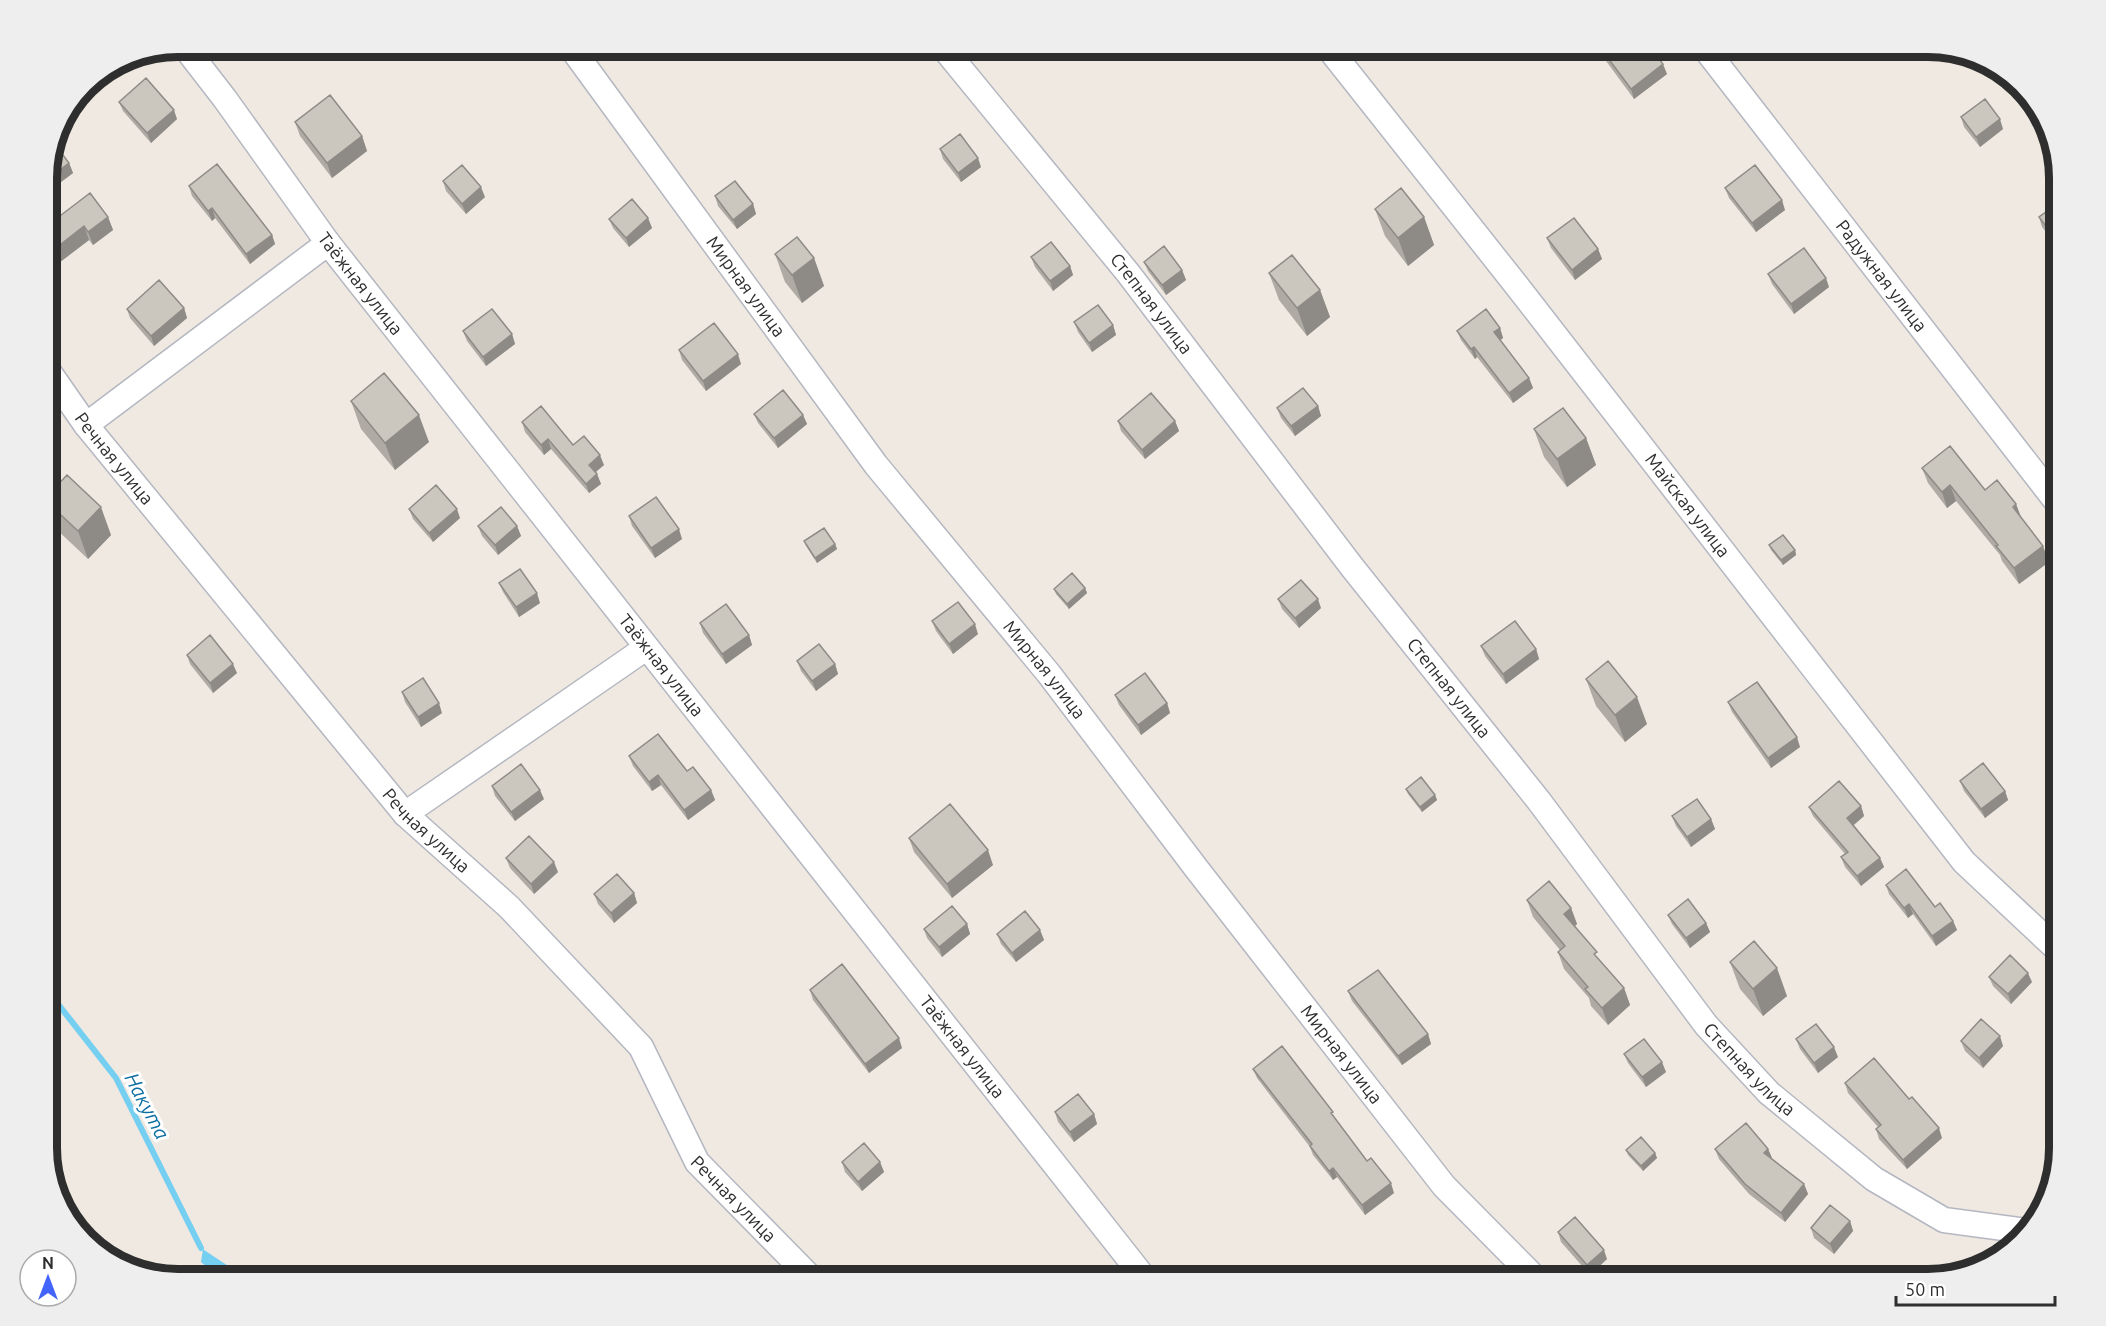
<svg xmlns="http://www.w3.org/2000/svg" width="2106" height="1326" viewBox="0 0 2106 1326" font-family="Ubuntu,sans-serif">
	<rect width="100%" height="100%" fill="#efe9e1"/>
	<path fill="#75cff0" d="M201,1248L248,1279H220L201,1262L203,1249Z"/>
	<g fill="none" stroke-linecap="round" stroke-linejoin="round">
		<path stroke="#75cff0" stroke-width="6" d="M47,990L116,1078L201,1248"/>
		<defs>
			<g id="street">
				<path id="s1" d="M184,46L225,99L328,243L1145,1279"/>
				<path id="s2" d="M570,46L876,465L1049,674L1196,868L1444,1186L1536,1279"/>
				<path id="s3" d="M942,46L1128,273L1352,567L1539,801L1706,1025L1769,1093L1874,1179L1944,1220L2026,1231"/>
				<path id="s4" d="M1327,46L1517,286L1964,862L2059,951"/>
				<path id="s5" d="M1703,46L2059,505"/>
				<path id="s6" d="M47,369L86,425L405,814L509,907L641,1047L697,1162L812,1279"/>
				<path d="M86,425L328,243"/>
				<path d="M405,814L646,648"/>
			</g>
		</defs>
		<use href="#street" stroke="#b4b7c1" stroke-width="27"/>
		<use href="#street" stroke="#fff" stroke-width="24"/>
	</g>
	<path fill="#afaba4" d="M1595,46H1649L1667,74L1634,99Z
		M119,102L177,119L151,143L123,111Z
		M1961,117L2003,129L1980,147L1964,127Z
		M295,122L362,136L367,151L332,178L300,136Z
		M940,149L981,167L961,182L943,159Z
		M69,163L73,173L53,188L47,180V170Z
		M443,181L485,197L466,214L446,191Z
		M189,186L272,235L275,244L250,264L215,218L212,221L192,196Z
		M1725,188L1785,210L1756,232L1729,198Z
		M715,196L753,204L756,214L737,229L718,206Z
		M2060,202V250L2042,227L2039,217Z
		M1375,209L1424,217L1434,245L1408,266L1385,236Z
		M47,215L52,222L108,217L113,230L93,245L89,240L47,272Z
		M648,218L652,228L629,247L613,228L609,219Z
		M1547,238L1598,249L1602,259L1575,280L1551,248Z
		M775,254L814,258L824,286L802,303L785,282Z
		M1031,257L1070,266L1073,275L1053,291L1035,267Z
		M1144,262L1182,270L1186,280L1166,295L1148,271Z
		M1269,273L1320,290L1330,317L1307,336L1279,300Z
		M1768,274L1829,287L1794,314L1772,284Z
		M184,308L187,318L154,346L130,318L127,309Z
		M1074,322L1113,325L1116,335L1092,352L1078,332Z
		M1500,328L1503,338L1500,340L1529,378L1533,388L1513,403L1477,357L1475,359L1461,340L1457,331Z
		M463,331L512,334L515,344L486,366L467,341Z
		M679,350L741,364L706,391L682,360Z
		M351,401L429,442L395,470L361,429Z
		M1318,406L1321,416L1295,436L1281,418L1277,408Z
		M754,414L803,415L807,424L778,448L758,423Z
		M1118,421H1175L1179,431L1145,459L1121,431Z
		M522,422L573,445L604,465L596,472L601,484L589,493L551,449L544,455L525,432Z
		M1534,429L1586,438L1596,465L1567,487L1544,457Z
		M1922,468L1985,490L2016,504L2021,517L2049,562L2019,584L2002,561L2000,555L1956,501L1947,508L1928,483Z
		M47,496L111,535L88,559L54,527L47,508Z
		M409,509L460,518L433,542L413,519Z
		M629,516L682,539L655,558L632,526Z
		M478,526H517L521,536L498,555L482,536Z
		M804,541L835,544L837,549L817,563L806,546Z
		M1769,545L1795,550L1796,555L1783,565L1771,550Z
		M499,583L540,603L519,617L503,592Z
		M1085,588L1087,593L1069,609L1056,594L1054,589Z
		M1278,599L1321,608L1299,628L1282,609Z
		M932,621L978,634L953,654L936,631Z
		M700,623L749,635L752,645L726,664L703,633Z
		M1481,646L1536,649L1539,659L1506,684L1485,656Z
		M187,655L237,673L213,693L190,664Z
		M797,661L835,664L838,674L816,691L801,671Z
		M1586,679L1647,724L1625,742L1596,706Z
		M402,692L442,713L421,727L405,702Z
		M1115,695L1167,703L1170,713L1141,735L1119,705Z
		M1728,702L1800,747L1771,768L1732,712Z
		M629,756L687,771L711,790L715,800L688,820L661,785L652,791L633,766Z
		M1960,781L2005,791L2008,800L1985,818L1964,791Z
		M492,786L544,799L515,821L495,796Z
		M1406,789L1435,795L1437,800L1422,812L1408,794Z
		M1861,806L1864,816L1854,825L1880,858L1884,867L1861,886L1845,867L1841,857L1845,854L1813,816L1809,807Z
		M1672,816L1711,819L1715,829L1691,847L1676,826Z
		M909,838L993,865L952,898L914,852Z
		M506,858L558,872L534,894L510,868Z
		M1886,885L1935,907L1953,921L1957,930L1936,946L1913,914L1908,918L1889,894Z
		M634,893L637,903L614,923L598,904L594,894Z
		M1527,900L1571,908L1577,924L1575,926L1599,960L1624,988L1630,1005L1608,1025L1591,1006L1589,998L1564,969L1558,952L1560,950L1533,917Z
		M1668,915L1706,923L1710,932L1690,948L1672,924Z
		M967,924L970,934L942,957L927,938L924,929Z
		M1040,930L1044,940L1016,962L1001,944L997,934Z
		M1730,962L1787,996L1763,1016L1740,989Z
		M1989,977L2032,982L2011,1004L1993,986Z
		M810,990L902,1048L869,1073L813,1000Z
		M1348,991L1428,1034L1431,1044L1402,1065L1352,1001Z
		M1796,1039L1838,1057L1818,1073L1800,1049Z
		M1961,1041L2003,1046L1983,1068L1965,1051Z
		M1624,1054L1666,1072L1646,1087L1628,1063Z
		M1253,1069L1335,1118L1367,1161L1394,1193L1365,1215L1337,1177L1333,1180L1313,1155L1310,1147L1257,1078Z
		M1845,1083L1942,1138L1907,1169L1879,1139L1876,1129L1878,1127L1848,1093Z
		M1055,1112L1094,1114L1097,1124L1074,1142L1058,1122Z
		M1715,1149H1768L1772,1158L1804,1184L1808,1194L1785,1222L1749,1194L1719,1159Z
		M1626,1150L1655,1153L1657,1158L1643,1171L1628,1155Z
		M842,1162H880L884,1172L862,1191L845,1172Z
		M1850,1221L1853,1231L1834,1254L1814,1238L1811,1228Z
		M1558,1232L1607,1259L1590,1275L1561,1242Z"/>
	<path fill="#8e8b86" d="M1663,64L1667,74L1634,99L1631,89Z
		M174,110L177,119L151,143L147,133Z
		M2000,119L2003,129L1980,147L1976,137Z
		M362,136L367,151L332,178L327,163Z
		M978,158L981,167L961,182L958,173Z
		M69,163L73,173L53,188L49,178Z
		M481,187L485,197L466,214L462,204Z
		M1782,200L1785,210L1756,232L1752,223Z
		M753,204L756,214L737,229L733,220Z
		M212,208L215,218L212,221L208,211Z
		M108,217L113,230L93,245L88,232Z
		M1424,217L1434,245L1408,266L1398,238Z
		M648,218L652,228L629,247L626,238Z
		M84,226L89,240L47,272V255Z
		M272,235L275,244L250,264L246,254Z
		M1598,249L1602,259L1575,280L1572,270Z
		M814,258L824,286L802,303L792,275Z
		M1070,266L1073,275L1053,291L1050,281Z
		M1182,270L1186,280L1166,295L1162,285Z
		M1826,278L1829,287L1794,314L1791,304Z
		M1320,290L1330,317L1307,336L1297,308Z
		M184,308L187,318L154,346L151,336Z
		M1113,325L1116,335L1092,352L1089,343Z
		M1500,328L1503,338L1498,342L1494,332Z
		M512,334L515,344L486,366L483,357Z
		M1474,347L1477,357L1475,359L1471,349Z
		M738,354L741,364L706,391L703,381Z
		M1529,378L1533,388L1513,403L1509,393Z
		M1318,406L1321,416L1295,436L1291,426Z
		M419,415L429,442L395,470L385,443Z
		M803,415L807,424L778,448L774,438Z
		M1175,421L1179,431L1145,459L1142,450Z
		M1586,438L1596,465L1567,487L1557,459Z
		M548,439L551,449L544,455L541,445Z
		M600,455L604,465L593,474L589,465Z
		M597,474L601,484L589,493L586,484Z
		M1950,485L1956,501L1947,508L1942,492Z
		M2016,504L2022,520L2013,507Z
		M101,507L111,535L88,559L78,531Z
		M457,509L460,518L433,542L429,533Z
		M517,526L521,536L498,555L495,545Z
		M679,529L682,539L655,558L651,548Z
		M835,544L837,549L817,563L815,558Z
		M2043,546L2049,562L2019,584L2014,568Z
		M1795,550L1796,555L1783,565L1781,560Z
		M1085,588L1087,593L1069,609L1067,604Z
		M537,593L540,603L519,617L516,607Z
		M1318,599L1321,608L1299,628L1295,618Z
		M975,624L978,634L953,654L949,644Z
		M749,635L752,645L726,664L722,654Z
		M1536,649L1539,659L1506,684L1503,674Z
		M233,664L237,673L213,693L210,683Z
		M835,664L838,674L816,691L812,681Z
		M1637,697L1647,724L1625,742L1615,715Z
		M439,703L442,713L421,727L418,717Z
		M1167,703L1170,713L1141,735L1138,725Z
		M1797,737L1800,747L1771,768L1768,758Z
		M658,775L661,785L652,791L649,782Z
		M540,790L544,799L515,821L511,812Z
		M711,790L715,800L688,820L684,810Z
		M2005,791L2008,800L1985,818L1981,809Z
		M1435,795L1437,800L1422,812L1420,807Z
		M1861,806L1864,816L1851,827L1847,818Z
		M1711,819L1715,829L1691,847L1687,837Z
		M988,850L993,865L952,898L947,884Z
		M1880,858L1884,867L1861,886L1857,876Z
		M554,862L558,872L534,894L531,884Z
		M634,893L637,903L614,923L611,913Z
		M1909,904L1913,914L1908,918L1904,908Z
		M1571,908L1577,924L1570,930L1564,914Z
		M1953,921L1957,930L1936,946L1932,936Z
		M1706,923L1710,932L1690,948L1686,938Z
		M967,924L970,934L942,957L939,947Z
		M1040,930L1044,940L1016,962L1012,953Z
		M1777,968L1787,996L1763,1016L1753,989Z
		M2028,973L2032,982L2011,1004L2008,994Z
		M1624,988L1630,1005L1608,1025L1602,1008Z
		M1428,1034L1431,1044L1402,1065L1398,1056Z
		M2000,1036L2003,1046L1983,1068L1979,1058Z
		M899,1038L902,1048L869,1073L865,1064Z
		M1834,1047L1838,1057L1818,1073L1814,1063Z
		M1662,1062L1666,1072L1646,1087L1642,1077Z
		M1094,1114L1097,1124L1074,1142L1070,1132Z
		M1939,1128L1942,1138L1907,1169L1903,1160Z
		M1768,1149L1772,1158L1764,1153Z
		M1655,1153L1657,1158L1643,1171L1641,1166Z
		M880,1162L884,1172L862,1191L858,1182Z
		M1333,1168L1337,1177L1333,1180L1329,1171Z
		M1391,1183L1394,1193L1365,1215L1362,1205Z
		M1804,1184L1808,1194L1785,1222L1781,1213Z
		M1850,1221L1853,1231L1834,1254L1830,1244Z
		M1604,1250L1607,1259L1590,1275L1587,1265Z"/>
	<path fill="#cbc7bf" stroke="#8e8b86" stroke-width="1.5" d="M1599,46H1649L1663,64L1631,89Z
		M146,78L174,110L147,133L119,102Z
		M330,95L362,136L327,163L295,122Z
		M1985,99L2000,119L1976,137L1961,117Z
		M960,134L978,158L958,173L940,149Z
		M54,143L69,163L49,178L47,175V170Z
		M217,164L272,235L246,254L212,208L208,211L189,186Z
		M462,165L481,187L462,204L443,181Z
		M1755,165L1782,200L1752,223L1725,188Z
		M735,181L753,204L733,220L715,196Z
		M1401,188L1424,217L1398,238L1375,209Z
		M90,193L108,217L88,232L84,226L47,255V215L52,222Z
		M632,199L648,218L626,238L609,219Z
		M2060,202V245L2039,217Z
		M1574,218L1598,249L1572,270L1547,238Z
		M797,237L814,258L792,275L775,254Z
		M1051,242L1070,266L1050,281L1031,257Z
		M1164,246L1182,270L1162,285L1144,262Z
		M1804,248L1826,278L1791,304L1768,274Z
		M1292,255L1320,290L1297,308L1269,273Z
		M159,280L184,308L151,336L127,309Z
		M1098,305L1113,325L1089,343L1074,322Z
		M492,309L512,334L483,357L463,331Z
		M1486,309L1500,328L1494,332L1529,378L1509,393L1474,347L1471,349L1457,331Z
		M714,323L738,354L703,381L679,350Z
		M384,373L419,415L385,443L351,401Z
		M1303,388L1318,406L1291,426L1277,408Z
		M783,390L803,415L774,438L754,414Z
		M1151,393L1175,421L1142,450L1118,421Z
		M541,406L573,445L584,436L600,455L589,465L597,474L586,484L548,439L541,445L522,422Z
		M1563,408L1586,438L1557,459L1534,429Z
		M1950,446L1985,490L1997,480L2016,504L2013,507L2043,546L2014,568L1996,546L1998,545L1950,485L1942,492L1922,468Z
		M67,475L101,507L78,531L47,502V496Z
		M436,485L457,509L429,533L409,509Z
		M656,497L679,529L651,548L629,516Z
		M501,507L517,526L495,545L478,526Z
		M824,528L835,544L815,558L804,541Z
		M1783,535L1795,550L1781,560L1769,545Z
		M520,569L537,593L516,607L499,583Z
		M1072,573L1085,588L1067,604L1054,589Z
		M1301,580L1318,599L1295,618L1278,599Z
		M958,602L975,624L949,644L932,621Z
		M726,604L749,635L722,654L700,623Z
		M1515,621L1536,649L1503,674L1481,646Z
		M210,635L233,664L210,683L187,655Z
		M819,644L835,664L812,681L797,661Z
		M1608,661L1637,697L1615,715L1586,679Z
		M1145,673L1167,703L1138,725L1115,695Z
		M423,678L439,703L418,717L402,692Z
		M1757,682L1797,737L1768,758L1728,702Z
		M658,734L687,771L693,767L711,790L684,810L658,775L649,782L629,756Z
		M1983,763L2005,791L1981,809L1960,781Z
		M521,764L540,790L511,812L492,786Z
		M1421,777L1435,795L1420,807L1406,789Z
		M1839,781L1861,806L1847,818L1880,858L1857,876L1841,857L1848,852L1809,807Z
		M1697,799L1711,819L1687,837L1672,816Z
		M950,804L988,850L947,884L909,838Z
		M529,836L554,862L531,884L506,858Z
		M1906,869L1935,907L1940,903L1953,921L1932,936L1909,904L1904,908L1886,885Z
		M617,874L634,893L611,913L594,894Z
		M1549,881L1571,908L1564,914L1597,952L1594,954L1624,988L1602,1008L1585,989L1588,987L1558,952L1565,946L1527,900Z
		M1688,899L1706,923L1686,938L1668,915Z
		M952,906L967,924L939,947L924,929Z
		M1025,911L1040,930L1012,953L997,934Z
		M1754,941L1777,968L1753,989L1730,962Z
		M2010,955L2028,973L2008,994L1989,977Z
		M842,964L899,1038L865,1064L810,990Z
		M1378,970L1428,1034L1398,1056L1348,991Z
		M1981,1019L2000,1036L1979,1058L1961,1041Z
		M1816,1024L1834,1047L1814,1063L1796,1039Z
		M1644,1039L1662,1062L1642,1077L1624,1054Z
		M1282,1046L1333,1112L1331,1113L1367,1161L1371,1158L1391,1183L1362,1205L1333,1168L1329,1171L1310,1146L1312,1144L1253,1069Z
		M1874,1058L1909,1099L1912,1097L1939,1128L1903,1160L1876,1129L1881,1125L1845,1083Z
		M1078,1094L1094,1114L1070,1132L1055,1112Z
		M1746,1123L1768,1149L1764,1153L1804,1184L1781,1213L1745,1184L1715,1149Z
		M1641,1137L1655,1153L1641,1166L1626,1150Z
		M864,1143L880,1162L858,1182L842,1162Z
		M1830,1205L1850,1221L1830,1244L1811,1228Z
		M1575,1217L1604,1250L1587,1265L1558,1232Z
		M1473,1267L1487,1280H1461Z"/>
	<g text-anchor="middle" stroke-width="6" stroke-linejoin="round" paint-order="stroke">
		<g font-size="18" fill="#2e2e2e" stroke="#fff">
			<text dy="6" stroke="none"><textPath href="#s5" startOffset="291">Радужная улица</textPath></text>
			<text dy="6" stroke="none"><textPath href="#s1" startOffset="296">Таёжная улица</textPath></text>
			<text dy="6" stroke="none"><textPath href="#s2" startOffset="298">Мирная улица</textPath></text>
			<text dy="6" stroke="none"><textPath href="#s3" startOffset="332">Степная улица</textPath></text>
			<text dy="6" stroke="none"><textPath href="#s6" startOffset="112">Речная улица</textPath></text>
			<text dy="6" stroke="none"><textPath href="#s4" startOffset="584">Майская улица</textPath></text>
			<text dy="6" stroke="none"><textPath href="#s1" startOffset="782">Таёжная улица</textPath></text>
			<text dy="6" stroke="none"><textPath href="#s2" startOffset="784">Мирная улица</textPath></text>
			<text dy="6" stroke="none"><textPath href="#s3" startOffset="818">Степная улица</textPath></text>
			<text dy="6" stroke="none"><textPath href="#s6" startOffset="598">Речная улица</textPath></text>
			<text dy="6" stroke="none"><textPath href="#s1" startOffset="1268">Таёжная улица</textPath></text>
			<text dy="6" stroke="none"><textPath href="#s2" startOffset="1270">Мирная улица</textPath></text>
			<text dy="6" stroke="none"><textPath href="#s3" startOffset="1304">Степная улица</textPath></text>
			<text dy="6" stroke="none"><textPath href="#s6" startOffset="1083">Речная улица</textPath></text>
		</g>
		<g font-size="20" font-style="italic" fill="#0d6fa3" stroke="#fff">
			<text transform="translate(147 1106) rotate(62)" y="7">Накута</text>
		</g>
	</g>
	<path d="M0 0H2106V1326H0ZM178 57H1928A121 121 0 0 1 2049 178V1148A121 121 0 0 1 1928 1269H178A121 121 0 0 1 57 1148V178A121 121 0 0 1 178 57Z" fill="#eee" fill-rule="evenodd"/>
	<path fill="none" stroke="#2e2e2e" stroke-width="8" d="M178 57H1928A121 121 0 0 1 2049 178V1148A121 121 0 0 1 1928 1269H178A121 121 0 0 1 57 1148V178A121 121 0 0 1 178 57Z"/>
	<g transform="translate(48 1278)"><circle r="28" fill="#ffffff" stroke="#ababab" stroke-width="1.5"/>
	<path d="M0-4.5L10 22L0 15L-10 22Z" fill="#4264fb"/>
	<text y="-9" font-size="16" font-weight="bold" text-anchor="middle" fill="#2e2e2e">N</text>
	</g>
	<path d="M1896 1296v9h159v-9" fill="none" stroke="#2e2e2e" stroke-width="3"/>
	<text x="1905" y="1296" font-size="18" fill="#2e2e2e" stroke="#ffffff" stroke-width="4.5" paint-order="stroke">50 m</text>
</svg>
